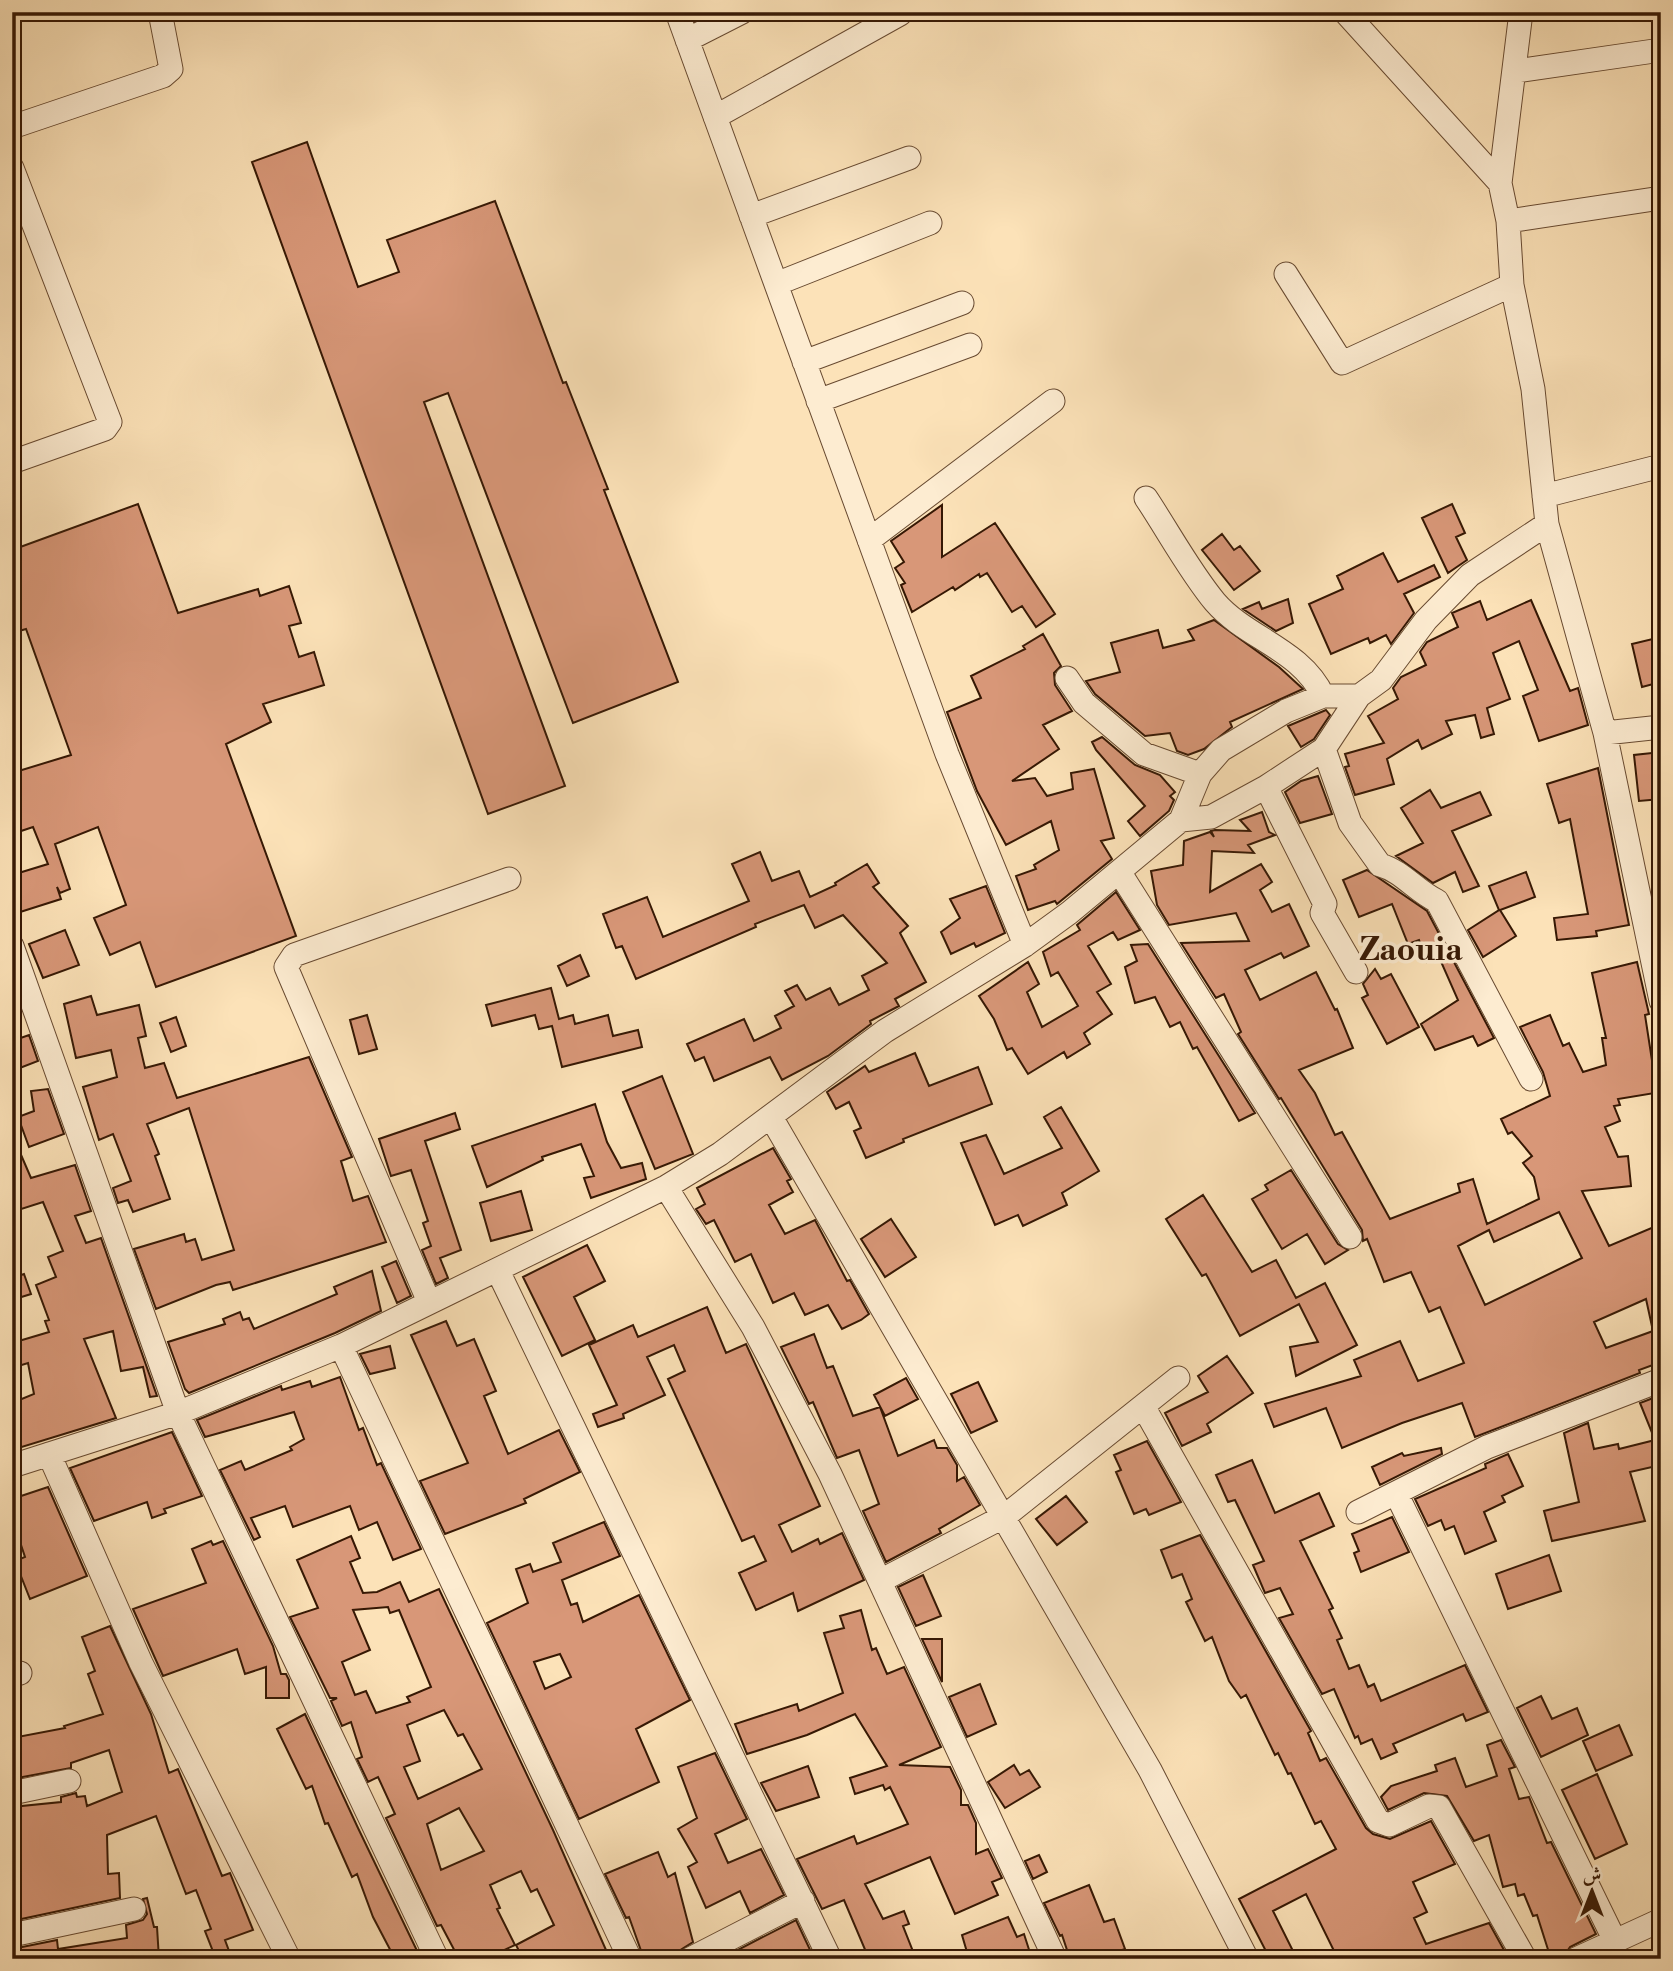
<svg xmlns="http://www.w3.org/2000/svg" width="1673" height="1971" viewBox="0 0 1673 1971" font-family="'Libre Bodoni',Amiri,serif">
	<rect width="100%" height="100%" fill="#fce2b8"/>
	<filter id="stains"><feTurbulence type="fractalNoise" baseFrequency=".00286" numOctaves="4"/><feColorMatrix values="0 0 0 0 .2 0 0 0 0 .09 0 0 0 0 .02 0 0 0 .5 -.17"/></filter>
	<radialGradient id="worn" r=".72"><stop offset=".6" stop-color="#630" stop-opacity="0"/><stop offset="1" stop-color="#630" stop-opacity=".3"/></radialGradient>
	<path fill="#d89778" stroke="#361804" stroke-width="2" fill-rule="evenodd" d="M307,142L358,287L399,272L387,240L495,201L563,383L566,382L608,489L604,490L678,682L573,723L448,393L424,402L565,786L488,814L252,162Z
		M138,504L178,613L258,589L260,596L289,586L301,623L289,626L299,657L314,652L324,685L263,704L271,722L226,744L296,936L156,987L140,942L110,955L94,918L126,905L98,827L55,844L70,889L60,893L57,887L61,899L17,913L12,902V875L48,864L33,827L12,834V773L71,755L26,629L12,633V550Z
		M1452,504L1465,533L1456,537L1467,560L1448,573L1422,518Z
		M942,505V557L995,523L1055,614L1036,627L1022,606L1012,612L987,573L980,577L979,574L955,590L953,587L912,612L901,585L905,583L895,568L904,562L891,541Z
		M1222,534L1234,550L1240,546L1260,571L1234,590L1202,550Z
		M1383,553L1398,582L1434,565L1440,577L1404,594L1414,613L1391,644L1386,635L1370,643L1368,638L1331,654L1309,604L1343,589L1337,576Z
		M1288,599L1293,623L1276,631L1243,609L1259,602L1262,609Z
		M1531,600L1570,691L1578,688L1588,725L1539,741L1523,696L1538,690L1519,641L1493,653L1510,699L1487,708L1494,734L1481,738L1475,715L1446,721L1452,734L1422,749L1418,740L1387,759L1394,784L1355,795L1345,767L1349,766L1345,754L1384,743L1368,716L1398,699L1393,688L1401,677L1426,665L1420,652L1427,642L1458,627L1452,613L1480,601L1487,620Z
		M1214,620L1279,667L1303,689L1230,722L1232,727L1204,749L1188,755L1177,751L1170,733L1145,736L1095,694L1086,681L1120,672L1111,643L1158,630L1163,648L1194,640L1188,630Z
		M1043,634L1061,666L1054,673L1055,685L1072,711L1043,725L1059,749L1012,781L1035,778L1047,796L1073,789L1071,773L1094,769L1114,838L1101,841L1112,859L1057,904L1055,901L1028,910L1016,876L1036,869L1034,865L1059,850L1051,821L1006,845L977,791L947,712L981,698L971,676L1025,649L1023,646Z
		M1661,637V682L1642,687L1632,644Z
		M1326,710L1330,715L1314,739L1301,747L1288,726Z
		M1102,737L1135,765L1160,775L1175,792L1170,796L1174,800L1169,811L1140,836L1128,821L1145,806L1096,750L1092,742Z
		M1661,752V799L1639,801L1634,755Z
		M1598,768L1629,925L1596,931L1597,936L1557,940L1554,918L1588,914L1570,819L1559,823L1547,784Z
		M1318,776L1332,814L1300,823L1285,792L1301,781Z
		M1430,790L1441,808L1480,792L1491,815L1452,831L1479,886L1463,892L1455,872L1433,883L1396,856L1423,843L1401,808Z
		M1262,812L1269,832L1275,835L1248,845L1254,853L1212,851L1210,892L1261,864L1272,882L1260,890L1272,912L1289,904L1309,946L1284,958L1281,953L1245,970L1260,1000L1316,972L1335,1010L1337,1009L1353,1048L1299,1070L1315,1093L1335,1135L1342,1132L1390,1219L1460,1192L1458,1184L1473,1179L1487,1224L1539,1199L1534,1177L1523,1163L1532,1156L1512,1132L1508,1134L1501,1119L1550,1096L1543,1072L1520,1027L1550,1015L1563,1046L1569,1043L1583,1072L1606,1065L1602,1038H1606L1592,973L1637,962L1649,1014L1645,1015L1653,1067L1661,1065V1092L1618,1099L1620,1105L1614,1106L1620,1121L1605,1127L1618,1157L1628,1156L1631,1186L1582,1191L1609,1246L1661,1224V1362L1639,1370L1640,1373L1475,1437L1462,1403L1402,1423L1342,1448L1326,1408L1274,1427L1265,1404L1361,1376L1354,1360L1400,1341L1418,1381L1464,1363L1440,1307L1429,1312L1411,1272L1384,1282L1367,1239L1363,1241L1362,1230L1281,1098L1279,1099L1238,1034L1241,1032L1224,994L1216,998L1181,943L1249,941L1236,913L1169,925L1157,905L1151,871L1183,865L1184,841L1210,832L1214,837L1211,831L1215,830L1250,831L1240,820ZM1559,1212L1582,1258L1485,1305L1458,1246L1489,1230L1494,1242ZM1646,1299L1653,1331L1606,1348L1594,1322Z
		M760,852L772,881L799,871L810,897L836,885L835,883L867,864L879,883L873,887L908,926L900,933L926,982L895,999L899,1006L870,1021L871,1024L828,1056L782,1080L770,1057L714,1081L704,1057L695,1061L687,1044L744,1019L754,1041L781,1028L775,1016L794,1006L785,991L797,985L806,1000L830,988L839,1005L869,990L862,976L887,963L843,915L815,928L804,905L755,924L756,927L636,979L622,946L616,948L603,914L647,897L663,937L749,901L732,864Z
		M1367,870L1427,911L1494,1038L1478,1046L1473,1036L1435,1050L1421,1024L1458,1000L1439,957L1427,962L1419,940L1408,944L1392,904L1359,917L1343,880Z
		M1526,872L1535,897L1500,910L1516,936L1483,957L1468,930L1499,910L1489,886Z
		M986,886L1005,933L976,947L974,943L951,954L941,932L960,918L950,899Z
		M1116,892L1140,930L1118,940L1113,932L1088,946L1111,984L1097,992L1112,1014L1084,1033L1090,1044L1067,1058L1064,1052L1028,1074L1012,1048L1007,1050L994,1019L979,996L1028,962L1039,984L1027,992L1042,1027L1078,1006L1058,972L1051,976L1043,952L1080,930L1077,925Z
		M65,930L79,965L43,978L29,944Z
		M1148,944L1255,1113L1239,1121L1197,1047L1193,1049L1180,1022L1170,1027L1155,997L1135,1003L1125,967L1137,961L1131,945Z
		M580,955L589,976L567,986L558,966Z
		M1375,969L1381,979L1391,974L1419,1027L1387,1044L1362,998L1368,995L1363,984Z
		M551,988L559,1019L573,1015L575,1024L608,1015L613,1036L638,1030L642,1047L562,1067L552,1026L539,1029L535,1015L492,1026L486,1005Z
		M91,996L97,1015L139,1005L146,1036L138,1038L145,1068L164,1063L177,1098L309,1057L352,1157L341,1161L353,1201L368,1196L386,1242L233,1290L230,1282L216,1285L156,1309L134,1249L184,1234L186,1242L195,1239L202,1260L234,1250L189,1108L147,1124L159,1154L155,1156L170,1199L133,1212L128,1200L118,1203L113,1188L131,1181L113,1134L99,1140L83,1087L117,1077L111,1050L76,1058L64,1004Z
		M367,1015L377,1049L359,1054L350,1020Z
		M176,1017L186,1046L171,1052L160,1023Z
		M29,1035L38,1061L12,1071V1041Z
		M915,1053L929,1086L978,1067L992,1104L903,1139L904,1142L866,1158L854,1131L861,1128L849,1102L836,1109L827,1092L865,1066L869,1072Z
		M662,1076L693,1154L655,1169L623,1092Z
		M48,1089L64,1134L29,1147L18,1117L34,1111L31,1091Z
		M595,1104L607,1142L621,1168L642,1163L646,1179L591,1198L584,1178L594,1176L581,1144L542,1157L543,1160L487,1187L472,1146Z
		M1061,1107L1099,1171L1062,1193L1067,1205L1023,1226L1018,1215L995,1225L961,1143L986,1135L1004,1174L1062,1148L1044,1117Z
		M455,1113L460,1129L425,1141L461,1250L440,1258L448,1278L436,1284L422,1250L431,1246L423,1223L428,1221L411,1170L391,1176L379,1139Z
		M12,1134L31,1178L75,1165L91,1211L75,1216L86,1243L101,1238L157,1396L150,1397L143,1367L121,1371L113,1331L84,1339L116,1418L12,1450V1403L34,1394L28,1363L12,1368V1343L49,1332L45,1321L49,1320L36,1285L56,1277L48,1257L63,1251L43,1202L12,1212Z
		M773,1148L791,1179L787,1181L793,1192L769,1205L785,1234L815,1220L847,1281L850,1280L869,1314L861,1320L842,1329L828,1305L805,1315L794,1293L773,1303L751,1254L735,1262L714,1220L706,1224L696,1209L705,1204L697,1188Z
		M1291,1170L1338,1244L1348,1250L1325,1264L1307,1234L1282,1249L1252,1199L1268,1190L1265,1185Z
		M521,1191L532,1230L491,1241L480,1203Z
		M1203,1195L1252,1272L1276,1260L1296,1298L1325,1283L1357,1345L1296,1376L1290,1347L1318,1342L1299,1304L1240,1336L1206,1274L1202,1276L1166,1219Z
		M891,1219L916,1257L885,1277L861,1239Z
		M587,1245L605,1281L574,1297L595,1340L562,1356L523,1277Z
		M396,1261L411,1296L397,1303L382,1267Z
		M372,1271L381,1311L335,1333L189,1393L185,1389L168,1342L225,1324L223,1319L240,1312L243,1320L249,1318L254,1329L337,1294L334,1287Z
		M24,1274L31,1294L12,1300V1278Z
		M707,1307L726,1353L746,1344L820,1506L779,1525L792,1552L818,1539L820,1544L842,1533L864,1580L798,1611L793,1593L756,1610L739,1573L766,1561L754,1536L742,1541L668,1379L685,1371L674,1345L647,1357L665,1395L623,1414L624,1418L598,1427L593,1414L617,1405L589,1345L633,1325L638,1337Z
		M446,1321L457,1346L474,1339L496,1391L484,1396L508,1454L559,1430L580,1472L524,1499L526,1503L445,1534L420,1481L468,1463L411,1335Z
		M814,1334L827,1368L833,1366L853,1416L880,1407L898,1456L934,1440L937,1448H947L957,1465V1481L964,1477L980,1505L939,1529L941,1533L886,1562L863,1511L879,1504L859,1450L837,1458L813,1402L809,1404L781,1347Z
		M390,1346L395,1368L370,1374L360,1354Z
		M1227,1356L1253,1393L1207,1424L1211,1432L1182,1446L1165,1413L1208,1392L1198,1376Z
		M340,1377L359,1430L363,1428L377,1465L381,1463L421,1549L393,1560L377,1522L359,1530L350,1506L293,1527L285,1506L251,1518L260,1537L254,1540L220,1470L241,1461L245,1470L292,1450L290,1447L304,1439L294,1412L205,1437L197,1420L281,1386L282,1390L310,1381L312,1387Z
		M906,1378L918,1399L885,1416L874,1395Z
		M978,1382L997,1421L971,1433L951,1394Z
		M1661,1395V1465L1630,1472L1645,1521L1552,1541L1544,1511L1579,1502L1564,1433L1588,1423L1594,1449L1618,1444L1619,1449L1655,1440L1640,1403Z
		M172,1432L202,1496L164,1509L166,1513L152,1518L147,1502L94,1521L70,1468Z
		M1147,1441L1181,1502L1149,1515L1146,1509L1134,1514L1116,1472L1121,1470L1114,1455Z
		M1441,1448L1442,1454L1380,1485L1372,1467L1402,1453L1404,1456Z
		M1508,1454L1523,1486L1502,1496L1505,1502L1484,1512L1496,1541L1465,1554L1454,1526L1445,1530L1441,1520L1428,1526L1415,1499L1486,1468L1485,1464Z
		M1252,1460L1275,1513L1319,1493L1334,1526L1300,1541L1333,1608L1329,1610L1342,1638L1337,1640L1349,1669L1359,1665L1368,1687L1374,1684L1381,1701L1465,1665L1488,1712L1466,1721L1463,1714L1393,1744L1397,1752L1381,1759L1372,1739L1361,1744L1358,1736L1355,1738L1334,1689L1322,1694L1279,1618L1293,1614L1280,1588L1265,1593L1253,1565L1264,1561L1235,1500L1228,1502L1216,1475Z
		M48,1487L87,1576L30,1599L15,1561L25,1557L15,1527L12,1529V1499Z
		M1066,1496L1087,1522L1057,1545L1036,1519Z
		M1392,1517L1409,1552L1361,1572L1354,1553L1359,1551L1352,1534Z
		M604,1522L620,1556L562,1580L571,1605L577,1603L583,1622L639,1595L690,1700L636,1729L659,1782L579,1819L487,1623L528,1603L516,1569L530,1564L533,1572L561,1562L553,1543ZM560,1654L571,1677L545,1689L534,1662Z
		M1200,1535L1311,1731L1308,1733L1320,1761L1326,1758L1366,1828L1373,1834L1390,1839L1431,1821L1455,1864L1413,1882L1427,1912L1414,1918L1426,1944L1489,1923L1509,1959H1338L1306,1894L1273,1911L1297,1959H1270L1239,1899L1336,1849L1321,1821L1315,1824L1291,1773L1288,1774L1278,1753L1275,1755L1246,1695L1241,1698L1229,1681L1212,1637L1205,1641L1186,1602L1192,1599L1182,1574L1172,1578L1161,1550Z
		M351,1536L360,1558L350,1562L363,1593L377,1592L400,1582L409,1602L439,1589L553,1830L610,1959H523L516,1945L554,1925L537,1889L531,1892L521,1871L490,1885L500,1908L497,1909L515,1945L485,1959H459L441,1925L437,1926L386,1818L395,1814L378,1777L368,1782L357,1759L362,1757L351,1722L342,1726L331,1701L337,1698H330L290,1617L318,1608L297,1560ZM388,1607L390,1613L399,1610L431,1687L407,1697L410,1702L376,1713L366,1691L355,1695L342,1662L370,1650L353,1610ZM444,1710L458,1736L463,1734L482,1769L418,1799L404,1767L420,1761L407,1725ZM459,1808L484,1851L441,1870L427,1824Z
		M211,1541L213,1545L223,1541L273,1646L281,1674H286L289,1680V1698H266V1667L245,1674L237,1649L163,1676L133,1609L206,1583L192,1549Z
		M1549,1555L1561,1591L1508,1609L1496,1574Z
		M923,1575L941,1616L916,1626L898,1587Z
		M861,1610L872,1650L876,1648L887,1674L904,1667L941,1747L899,1765L950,1767L961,1790V1805H968L976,1823V1854L988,1849L1002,1878L992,1882L998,1895L955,1914L930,1857L865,1884L883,1919L904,1911L909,1924L903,1926L916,1959H869L844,1900L822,1909L797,1859L854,1836L857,1844L908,1824L890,1787L885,1790L883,1785L855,1794L850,1778L887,1766L855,1714L807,1735L747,1754L735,1724L797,1704L799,1711L843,1693L824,1633L844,1628L840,1616Z
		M110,1626L151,1714L169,1773L178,1769L222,1876L230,1873L253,1930L225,1940L232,1959H216L205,1931L211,1929L196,1890L186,1894L156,1816L107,1835L108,1874L119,1873L120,1898L12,1921V1807L61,1802V1797L76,1793L77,1797L85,1796L87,1806L122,1792L109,1750L71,1763V1768L12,1779V1738L65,1728L64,1726L103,1714L88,1674L95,1671L82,1637Z
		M922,1639H942V1682Z
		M980,1684L996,1724L967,1737L949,1697Z
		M1541,1696L1552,1719L1577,1708L1588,1735L1541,1757L1517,1708Z
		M305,1714L358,1828L421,1959H395L373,1917L357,1874L352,1877L328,1823L325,1824L312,1786L306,1789L277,1729Z
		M1619,1725L1632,1755L1596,1771L1583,1741Z
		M1501,1740L1515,1767L1509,1769L1519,1799L1529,1797L1547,1843L1551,1842L1596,1934L1570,1947L1562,1959H1551L1537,1915L1533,1916L1524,1894L1518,1896L1515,1884L1503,1887L1489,1835L1474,1841L1447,1796L1424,1793L1388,1810L1381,1797L1391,1786L1437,1771L1435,1765L1455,1758L1466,1787L1497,1776L1487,1745Z
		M715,1753L747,1819L715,1834L728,1863L761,1849L784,1895L750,1913L740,1891L706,1908L688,1867L697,1862L678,1829L697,1818L678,1767Z
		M1014,1765L1020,1775L1029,1770L1040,1787L1005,1808L988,1782Z
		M808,1766L819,1797L776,1811L761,1783Z
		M1597,1774L1627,1844L1595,1859L1562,1790Z
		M658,1852L668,1877L675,1873L693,1942L679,1951L676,1959H644L629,1917L626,1918L605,1874Z
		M1039,1855L1047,1872L1033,1879L1025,1861Z
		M1089,1885L1104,1922L1114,1919L1125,1949L1097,1959H1070L1062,1935L1060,1936L1044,1903Z
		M147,1898L154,1927H157L159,1959H128V1955L106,1959H12V1949L57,1940L58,1949L127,1938L126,1925L143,1920L147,1914L143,1899Z
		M1008,1917L1017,1937L1024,1934L1032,1959H969L962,1935Z
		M796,1920L812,1954L801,1959H729L728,1955Z"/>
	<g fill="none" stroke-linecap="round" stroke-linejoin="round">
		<defs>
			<path id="minor" d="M677,12L947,754L1025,945
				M1345,12L1500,183
				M1521,12L1500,183L1508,221L1512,285L1533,389L1547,524L1605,733L1661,1001
				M687,40L742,12
				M1516,71L1661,50
				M715,117L900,14
				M12,127L163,76L171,69L160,12
				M12,168L110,422L105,429L12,462
				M751,216L909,158
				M1508,221L1661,198
				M1286,274L1342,363L1512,285
				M776,284L930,223
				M804,362L962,303
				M818,401L970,345
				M1544,496L1661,466
				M1146,498C1168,531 1190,572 1215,602C1247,639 1301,649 1323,696
				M869,540L1053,401
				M1067,678L1084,703L1144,754L1200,774
				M1605,733L1661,727
				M1324,749L1350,823L1380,865C1402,871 1416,891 1437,901L1531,1079
				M1266,787L1325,904L1322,913L1356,972
				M1181,820L1211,817L1266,787L1324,749L1359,696L1381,680L1426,620L1470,575L1547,524
				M1120,873L1350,1237
				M12,946L178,1413L437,1959
				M771,1117L1150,1770L1247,1959
				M666,1187L753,1327L830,1474L1055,1959
				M498,1271L830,1959
				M429,1302L286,967L294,955L509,879
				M341,1346L630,1959
				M1143,1406L1378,1821L1389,1825L1429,1806L1439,1807L1525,1959
				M49,1454L141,1663L289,1959
				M12,1466L178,1413L341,1346L666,1187L720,1154L885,1031L1025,945L1069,913L1181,820L1200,774L1221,750L1286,711L1323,696H1359
				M1396,1493L1615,1941
				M1358,1512L1487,1447L1661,1380
				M880,1581L1005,1516L1178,1378
				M12,1675L20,1673
				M12,1793L69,1781
				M12,1935L134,1909
				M690,1959L803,1901
				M1576,1959L1661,1920"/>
		</defs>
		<use href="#minor" stroke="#684a31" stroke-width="25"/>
		<use href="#minor" stroke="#fdecd1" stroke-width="23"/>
	</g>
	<g text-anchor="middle" stroke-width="7" stroke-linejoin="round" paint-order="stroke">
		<g font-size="32" font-weight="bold" fill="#361804" stroke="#fdecd1">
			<text x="1411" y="960">Zaouia</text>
		</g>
	</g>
	<rect width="1673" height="1971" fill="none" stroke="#fce2b8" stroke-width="42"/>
	<rect x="14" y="14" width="1645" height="1943" fill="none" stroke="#361804" stroke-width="3.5"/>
	<rect x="21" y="21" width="1631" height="1929" fill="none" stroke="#361804" stroke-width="2"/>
	<g transform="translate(1592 1891)" stroke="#fdecd1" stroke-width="5" paint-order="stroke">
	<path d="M0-5L12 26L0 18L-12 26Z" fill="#361804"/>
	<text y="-10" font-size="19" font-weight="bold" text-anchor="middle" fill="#361804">ش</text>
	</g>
	<rect width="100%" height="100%" filter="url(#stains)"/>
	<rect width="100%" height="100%" fill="url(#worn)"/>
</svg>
